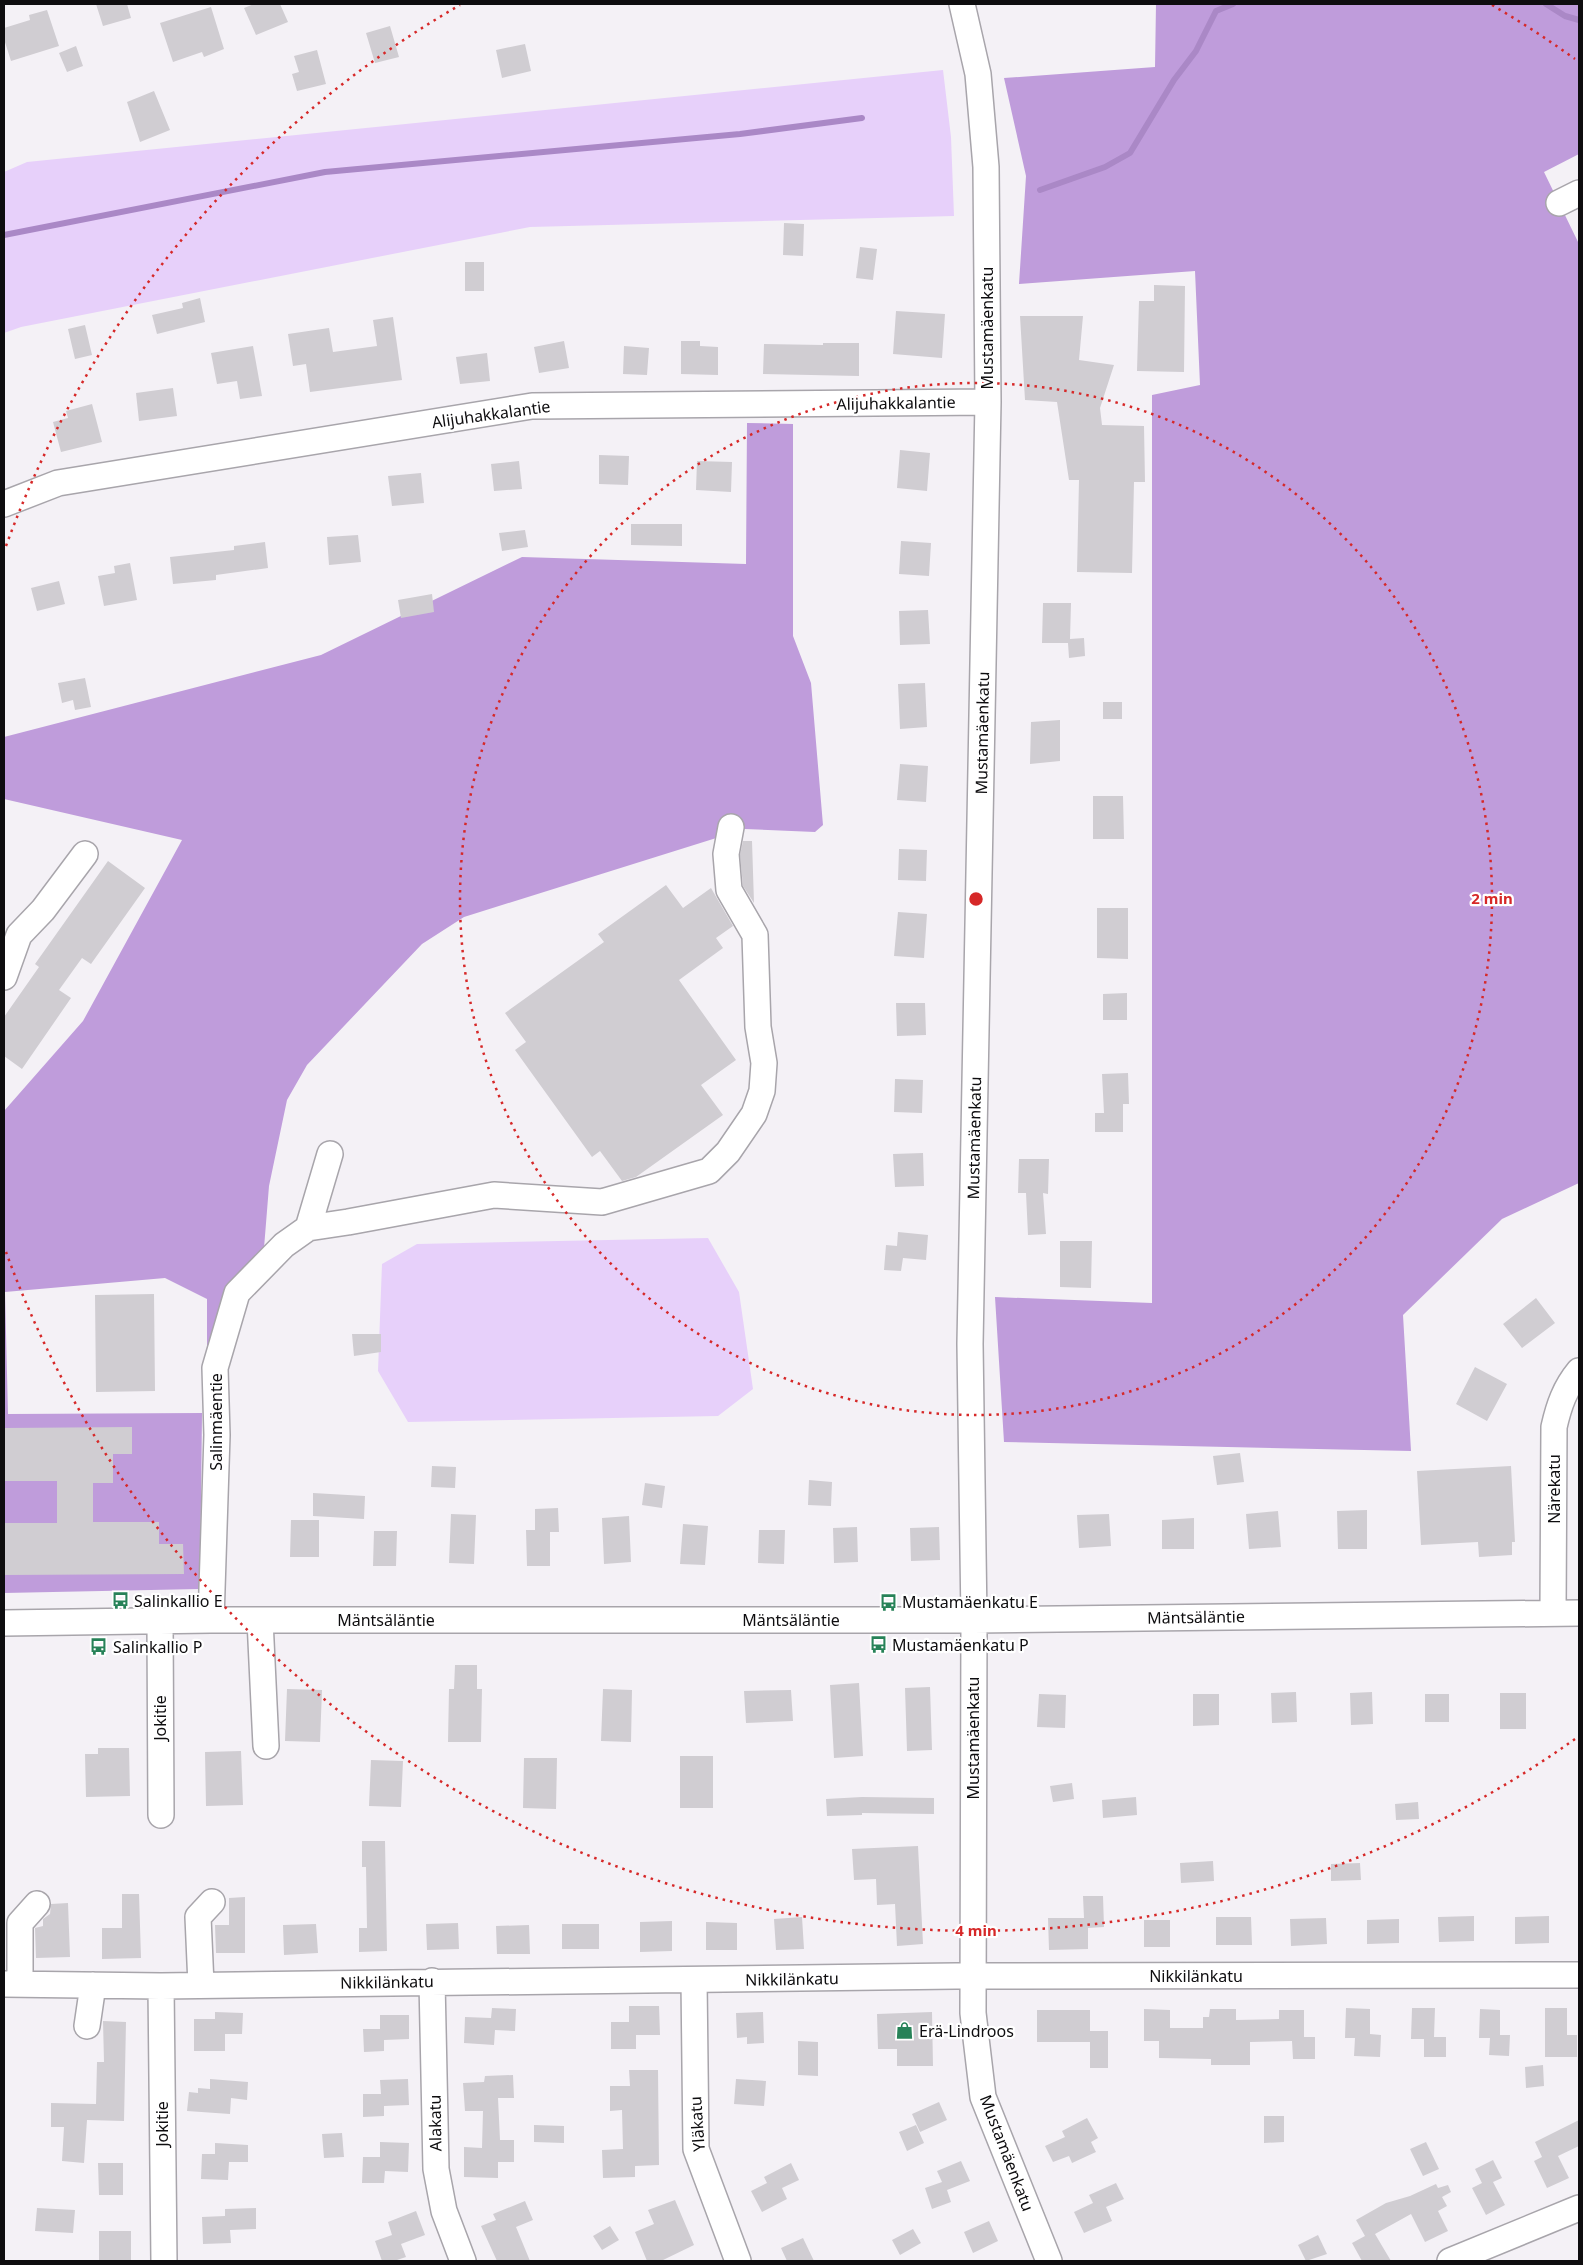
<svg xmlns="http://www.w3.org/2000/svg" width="1583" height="2265" viewBox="0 0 1583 2265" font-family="'Noto Sans',sans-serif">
	<rect width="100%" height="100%" fill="#f4f1f6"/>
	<path fill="#e7d0fa" d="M943,70L951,137L954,216L530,227L21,327L4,333V172L27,162Z
		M708,1238L739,1292L753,1389L718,1416L408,1422L378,1371L382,1264L417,1244Z"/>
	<path fill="#bf9cdb" d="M1156,4H1579V154L1544,172L1579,244V1183L1502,1219L1403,1315L1411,1451L1004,1442L995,1297L1152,1303V395L1200,385L1195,271L1019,284L1026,176L1004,78L1155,67Z
		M747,423L793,424V636L811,683L823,825L815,832L745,829L464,917L422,944L307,1065L287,1100L269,1186L264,1248L207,1354V1299L165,1278L5,1292L8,1414L202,1413L200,1589L4,1593V1111L83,1021L182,840L4,799V737L321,655L522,557L746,564Z"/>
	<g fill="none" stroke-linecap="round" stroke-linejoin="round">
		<path stroke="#aa88c6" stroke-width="6" d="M1546,4L1565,16L1579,20
			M1040,190L1105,167L1130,153L1174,80L1196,51L1216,11L1233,4
			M4,235L325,172L740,134L862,118"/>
	</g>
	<path fill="#d0cdd2" d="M96,4H127L131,18L103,26Z
		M254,4H280L288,22L256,35L244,8Z
		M211,7L224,49L204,57L202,52L173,62L160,23Z
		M47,10L59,46L11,61L4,39V28L30,20L29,15Z
		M390,26L399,57L375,63L366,33Z
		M525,44L531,71L502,78L496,50Z
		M76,46L83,66L67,72L59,53Z
		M317,50L326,84L297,91L292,74L299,72L294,56Z
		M154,91L170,130L140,142L127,102Z
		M784,223L804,224L803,256L783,255Z
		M860,247L877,249L873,280L856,278Z
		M465,262H484V291H465Z
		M1154,285L1185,286L1184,372L1137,371L1139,301H1154Z
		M200,298L205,322L157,334L152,315L183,308L182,303Z
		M896,311L945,314L942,358L893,354Z
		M1020,316H1083L1079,360L1114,365L1100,408L1102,425L1144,426L1145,482H1134L1132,573L1077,572L1079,480H1069L1057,402L1025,400Z
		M393,317L402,380L310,392L306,364L293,366L288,334L329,328L333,352L377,346L373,320Z
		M85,325L92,355L75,359L68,329Z
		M564,341L569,368L539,373L534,347Z
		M681,341H700V346L718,347V375L681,374Z
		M823,343H859V376L763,374L764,344L823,345Z
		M253,346L262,396L240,399L237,381L217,384L211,353Z
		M624,346L649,348L647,375L623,374Z
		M487,353L490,381L460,384L456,357Z
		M173,388L177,416L139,421L136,393Z
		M92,404L102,442L61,452L53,422L68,418L66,411Z
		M900,450L930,453L927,491L897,488Z
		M599,455L629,456L628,485L599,484Z
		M519,461L522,489L494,491L491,464Z
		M697,461L732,462L731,492L696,490Z
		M421,473L424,503L392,506L388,476Z
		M631,524H682V546L631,545Z
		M525,530L528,547L502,551L499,533Z
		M358,535L361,562L329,565L327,537Z
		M901,541L931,543L929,576L899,574Z
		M265,542L268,568L216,575V580L173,584L170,557L234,550V546Z
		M130,563L137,600L104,606L98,576L115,573L114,566Z
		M59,581L65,604L37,611L31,588Z
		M432,594L434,612L401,618L398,600Z
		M1043,603H1071L1070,639L1084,638L1085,656L1069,658L1068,643H1042Z
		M928,610L930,644L900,645L899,611Z
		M85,678L91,707L75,710L73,700L62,703L58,683Z
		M925,683L927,727L900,729L898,684Z
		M1103,702H1122V719H1103Z
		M1060,720V761L1030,764L1031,722Z
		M900,764L928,766L926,802L897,800Z
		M1093,796H1123L1124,839H1093Z
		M743,841H752L754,903L743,886L740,855Z
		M899,849L927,850L926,881L898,880Z
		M108,861L145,888L91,964L82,958L59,990L71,998L22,1069L4,1056V1017L39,967L35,964Z
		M666,885L683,908L711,888L733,926L716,938L723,948L679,980L736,1060L701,1085L723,1115L636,1177L622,1181L600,1151L592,1157L515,1050L526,1042L505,1013L604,942L598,934Z
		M1097,908H1128V959L1097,958Z
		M898,912L927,914L924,958L894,956Z
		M1127,993V1020H1103V994Z
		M896,1003H925L926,1035L897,1036Z
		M1128,1073L1129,1104H1123V1132H1095V1113H1104L1102,1074Z
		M895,1079L923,1080L922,1113L894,1112Z
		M923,1153L924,1186L895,1187L893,1154Z
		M1019,1159H1049L1048,1194L1043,1193L1046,1234L1028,1235L1026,1193H1018Z
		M898,1232L928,1235L926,1260L903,1258L901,1271L884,1270L886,1245L897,1246Z
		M1060,1241H1092L1091,1288L1060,1287Z
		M154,1294L155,1391L96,1392L95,1295Z
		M1536,1298L1555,1323L1522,1348L1503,1324Z
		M352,1334H381V1352L354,1356Z
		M1475,1367L1507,1384L1487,1421L1456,1404Z
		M132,1427V1454H113V1483H93V1522H159V1544H183L184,1574L4,1575V1523H57V1481H4V1428Z
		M1240,1453L1244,1482L1217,1485L1213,1456Z
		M432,1466L456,1467L455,1488L431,1487Z
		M1511,1466L1515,1542H1512V1555L1479,1557L1478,1542L1421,1545L1417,1471Z
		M809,1480L832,1482L831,1506L808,1505Z
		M645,1483L665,1486L662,1508L642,1505Z
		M313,1493L365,1496L364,1519L313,1516Z
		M558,1508L559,1532H550V1566H527L526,1530H535V1509Z
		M1367,1510V1549H1338L1337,1511Z
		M1278,1511L1281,1547L1249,1549L1246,1514Z
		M451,1514L476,1515L474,1564L449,1563Z
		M1109,1514L1111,1546L1079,1548L1077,1515Z
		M629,1516L631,1562L604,1564L602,1518Z
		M1194,1518V1549H1162V1520Z
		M291,1520H319V1557H290Z
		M683,1524L708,1526L705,1565L680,1564Z
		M857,1527L858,1562L834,1563L833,1528Z
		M939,1527L940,1560L911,1561L910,1528Z
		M759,1530H785L784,1564L758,1563Z
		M374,1531H397L396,1566H373Z
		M455,1665H477V1689H482L481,1742H448L449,1689H454Z
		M859,1683L863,1756L834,1758L830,1685Z
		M930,1687L932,1750L907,1751L905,1688Z
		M287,1689L322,1690L320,1742L285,1741Z
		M603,1689L632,1690L631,1742L601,1741Z
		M791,1690L793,1721L746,1723L744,1691Z
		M1296,1692L1297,1722L1272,1723L1271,1693Z
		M1372,1692L1373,1724L1351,1725L1350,1693Z
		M1500,1693H1526V1729H1500Z
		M1039,1694L1066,1695L1065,1728L1037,1727Z
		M1193,1694H1219V1725L1193,1726Z
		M1425,1694H1449V1722H1425Z
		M98,1748H129L130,1796L86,1797L85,1754H98Z
		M241,1751L243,1805L206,1806L205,1752Z
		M680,1756H713V1808H680Z
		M524,1758H557L556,1809L523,1808Z
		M371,1760L403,1761L401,1807L369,1806Z
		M1072,1783L1074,1799L1053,1802L1050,1786Z
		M862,1797L934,1798V1814L862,1813V1815L827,1816L826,1799Z
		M1136,1797L1137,1815L1103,1818L1102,1800Z
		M1418,1802L1419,1819L1396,1820L1395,1804Z
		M362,1841H385L387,1951L359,1952V1928H367L366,1867H362Z
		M918,1846L923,1944L897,1946L895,1904L877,1905L876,1879L854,1880L852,1849Z
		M1213,1861L1214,1881L1181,1883L1180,1863Z
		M1360,1863L1361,1880L1331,1881V1864Z
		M122,1894H139L141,1958L102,1959V1928H122Z
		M1083,1896H1103L1104,1927L1088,1928V1949L1049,1950L1048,1918H1084Z
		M245,1897V1953H216L215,1925H229V1898Z
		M68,1903L70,1957L36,1958L35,1928L43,1926V1919L50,1914L51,1904Z
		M1474,1916V1941L1439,1942L1438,1917Z
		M1549,1916V1943L1515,1944V1917Z
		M802,1917L804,1949L776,1950L774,1919Z
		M1216,1917H1251L1252,1945H1216Z
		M1326,1918L1327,1944L1291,1946L1290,1919Z
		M1399,1919V1943L1367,1944V1920Z
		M1144,1920H1170V1947H1144Z
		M672,1921V1951L640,1952V1922Z
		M706,1922L737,1923V1950H706Z
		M458,1923L459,1949L427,1950L426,1924Z
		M316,1924L318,1953L284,1955L283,1925Z
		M562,1924H599V1949H562Z
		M529,1925L530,1954H497L496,1926Z
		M629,2006H659L660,2035H636V2049H611V2022H629Z
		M492,2008L516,2009L515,2031L495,2030L494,2045L464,2043L465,2017L491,2018Z
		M1346,2008L1370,2009V2034L1381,2035L1380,2057L1354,2056L1355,2038H1345Z
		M1412,2008H1435L1434,2037H1446V2057H1424V2039H1411Z
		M1545,2008H1567V2035H1577V2057H1545Z
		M1144,2009L1170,2010V2028H1203V2017H1209L1210,2009H1236V2020L1279,2019V2010H1304V2037H1315V2059H1293L1292,2041L1250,2042V2065H1211V2059L1159,2058V2041H1144Z
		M1480,2009L1500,2010V2035H1510L1509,2056L1489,2055L1490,2038H1479Z
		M1037,2010H1090V2031H1108V2068H1090V2042H1037Z
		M215,2012L243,2013L242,2034H225V2051H194V2019H215Z
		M763,2012L764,2043L747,2044V2037L737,2038L736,2013Z
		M932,2012L933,2066H897V2049H878L877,2014Z
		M380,2015H409V2039L384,2040V2051L364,2052L363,2029H380Z
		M103,2021L126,2022L124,2121L87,2120L84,2163L62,2161L64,2127H51V2103L96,2104L97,2062H104Z
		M798,2041L818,2042V2076L798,2075Z
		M1543,2065L1544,2086L1526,2088L1525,2067Z
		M629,2070H658L659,2165L635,2166V2177L603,2178L602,2150L623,2149L622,2110L610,2111V2086H630Z
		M513,2075L514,2098H498L500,2140H514V2162H498V2178L464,2177V2147L482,2148L483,2111H465L463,2083L484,2082L485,2076Z
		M210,2079L248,2082L247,2100L231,2098L230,2114L187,2111L189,2092L198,2093V2088L210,2089Z
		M408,2079L409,2105L384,2106V2116L363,2117V2094H381L380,2080Z
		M736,2079L766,2081L764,2106L734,2104Z
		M939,2102L947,2120L920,2132L912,2114Z
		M1264,2116H1284V2142L1264,2143Z
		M1087,2118L1098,2138L1091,2142L1096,2152L1072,2163L1069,2156L1053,2162L1045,2146L1065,2137L1062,2131Z
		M1579,2120V2146L1558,2156L1569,2178L1547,2188L1534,2161L1542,2157L1535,2142Z
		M534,2125L564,2126V2143L534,2142Z
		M916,2125L924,2143L907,2151L899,2132Z
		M342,2133L344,2157L324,2158L322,2134Z
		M380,2142L409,2143L408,2172L385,2171L384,2183H362L363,2157H380Z
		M1426,2142L1439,2169L1423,2176L1410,2149Z
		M215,2143L248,2145V2162H229L228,2180L201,2179L202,2154H215Z
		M1493,2160L1502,2178L1493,2182L1505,2205L1486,2215L1472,2188L1482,2183L1475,2169Z
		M961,2161L970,2181L947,2190L951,2202L932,2209L925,2188L942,2182L937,2171Z
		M98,2163H123V2195H99Z
		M791,2163L799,2180L782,2188L787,2199L762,2212L751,2191L767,2183L764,2177Z
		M1116,2183L1124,2199L1106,2207L1112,2221L1084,2233L1074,2212L1093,2203L1089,2195Z
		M1436,2184L1438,2188L1448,2185L1451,2192L1442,2197L1447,2206L1438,2211L1448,2231L1425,2242L1411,2214L1375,2234L1391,2261H1362L1352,2243L1365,2236L1356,2220L1386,2203L1410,2196Z
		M675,2200L694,2245L661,2261H647L635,2232L654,2224L648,2210Z
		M525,2201L533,2220L516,2227L530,2261H497L481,2226L496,2220L493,2214Z
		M37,2208L75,2210L73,2233L35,2231Z
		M256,2208V2229L230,2230L231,2243L203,2244L202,2217L225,2216V2209Z
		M416,2211L425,2235L401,2244L406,2257L394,2261H382L375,2241L392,2235L388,2222Z
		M989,2221L998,2241L973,2253L964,2232Z
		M610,2226L619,2240L602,2250L593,2236Z
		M913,2229L921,2243L900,2255L892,2240Z
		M99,2231H131V2261H99Z
		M1318,2235L1327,2254L1306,2261L1298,2245Z
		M803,2238L814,2261H787L781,2248Z"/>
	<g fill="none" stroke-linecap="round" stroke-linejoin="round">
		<defs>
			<path id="minor" d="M962,4L978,74L986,167L988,402L970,1344L974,1620L973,2013L983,2097L1049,2261
				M1559,203L1579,193
				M4,504L58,483L532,406L988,402
				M4,977L19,935L43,910L85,854
				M308,1228L330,1154
				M1553,1613L1554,1427C1559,1405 1565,1388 1579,1371
				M211,1620L217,1435L215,1368L237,1293L284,1245L308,1228L348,1222L494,1195L602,1202L709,1171L728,1152L754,1114L762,1091L764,1063L758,1027L755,935L729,890L726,854L731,827
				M260,1620L266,1746
				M160,1622L161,1815
				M4,1623L211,1620H974L1579,1613
				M694,1980L696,2149L738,2261
				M432,1981L436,2169L444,2211L463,2261
				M4,1984L161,1986L956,1976L1579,1975
				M20,1984V1923L37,1904
				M201,1985L198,1917L212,1902
				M161,1986L164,2261
				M87,2026L93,1985
				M1450,2261L1579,2208"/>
		</defs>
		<use href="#minor" stroke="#a8a5ab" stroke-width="28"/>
		<use href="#minor" stroke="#fff" stroke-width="25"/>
	</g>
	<g fill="none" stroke="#d62828" stroke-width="2.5" stroke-dasharray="2.5 5">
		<circle cx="976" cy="899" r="516"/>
		<path d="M1575 1739A1032 1032 0 0 1 6 1252M6 546A1032 1032 0 0 1 460 5M1492 5A1032 1032 0 0 1 1575 59"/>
	</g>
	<defs>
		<symbol id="bus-bare" viewBox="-9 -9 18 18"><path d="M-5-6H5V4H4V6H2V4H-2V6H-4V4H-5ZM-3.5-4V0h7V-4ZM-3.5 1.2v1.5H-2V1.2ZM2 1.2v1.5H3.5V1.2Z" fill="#278258" stroke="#fff" stroke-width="2.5" paint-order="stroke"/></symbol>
		<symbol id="shop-bare" viewBox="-9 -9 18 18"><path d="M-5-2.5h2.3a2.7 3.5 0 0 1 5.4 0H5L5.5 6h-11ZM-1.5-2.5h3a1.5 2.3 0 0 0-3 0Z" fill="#278258" stroke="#fff" stroke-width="2.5" paint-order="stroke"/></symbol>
	</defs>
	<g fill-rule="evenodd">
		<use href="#bus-bare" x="108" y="1588" width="25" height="25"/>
		<use href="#bus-bare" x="876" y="1590" width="25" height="25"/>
		<use href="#bus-bare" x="866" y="1632" width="25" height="25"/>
		<use href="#bus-bare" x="86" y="1634" width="25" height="25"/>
		<use href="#shop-bare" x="892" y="2018" width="25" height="25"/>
	</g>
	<g text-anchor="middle" stroke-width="4.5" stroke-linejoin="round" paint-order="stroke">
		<g font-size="16" fill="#0e0d0f" stroke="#fff">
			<text transform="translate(987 328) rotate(-90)" y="6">Mustamäenkatu</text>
			<text transform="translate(896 403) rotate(-1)" y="6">Alijuhakkalantie</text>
			<text transform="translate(491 414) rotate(-8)" y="6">Alijuhakkalantie</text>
			<text transform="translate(982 733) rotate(-89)" y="6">Mustamäenkatu</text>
			<text transform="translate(974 1138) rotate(-89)" y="6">Mustamäenkatu</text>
			<text transform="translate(216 1422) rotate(-90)" y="6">Salinmäentie</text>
			<text transform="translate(1554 1489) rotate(-90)" y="6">Närekatu</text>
			<text transform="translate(1196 1617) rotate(-1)" y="6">Mäntsäläntie</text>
			<text x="386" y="1626">Mäntsäläntie</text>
			<text x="791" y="1626">Mäntsäläntie</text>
			<text transform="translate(160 1718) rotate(-90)" y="6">Jokitie</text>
			<text transform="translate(973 1738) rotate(-90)" y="6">Mustamäenkatu</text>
			<text x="1196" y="1982">Nikkilänkatu</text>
			<text transform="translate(792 1979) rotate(-1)" y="6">Nikkilänkatu</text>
			<text transform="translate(387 1982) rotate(-1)" y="6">Nikkilänkatu</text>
			<text transform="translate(435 2123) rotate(-91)" y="6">Alakatu</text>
			<text transform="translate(162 2124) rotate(-90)" y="6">Jokitie</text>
			<text transform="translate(697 2124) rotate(-94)" y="6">Yläkatu</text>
			<text transform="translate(1007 2153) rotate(69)" y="6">Mustamäenkatu</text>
		</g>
		<g font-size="16" fill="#0e0d0f" stroke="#fff" text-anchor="start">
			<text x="134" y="1607">Salinkallio E</text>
			<text x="902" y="1608">Mustamäenkatu E</text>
			<text x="892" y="1651">Mustamäenkatu P</text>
			<text x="113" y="1653">Salinkallio P</text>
			<text x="919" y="2037">Erä-Lindroos</text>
		</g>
	</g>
	<circle cx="976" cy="899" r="8" fill="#d62828" stroke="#fff" stroke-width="2.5"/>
	<g font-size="15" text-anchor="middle" font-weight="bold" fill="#d62828" stroke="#fff" stroke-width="4.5" stroke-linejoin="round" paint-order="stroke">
		<text x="1492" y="904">2 min</text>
		<text x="976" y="1936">4 min</text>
	</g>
	<rect width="1583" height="2265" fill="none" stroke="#0e0d0f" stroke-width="10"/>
</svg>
